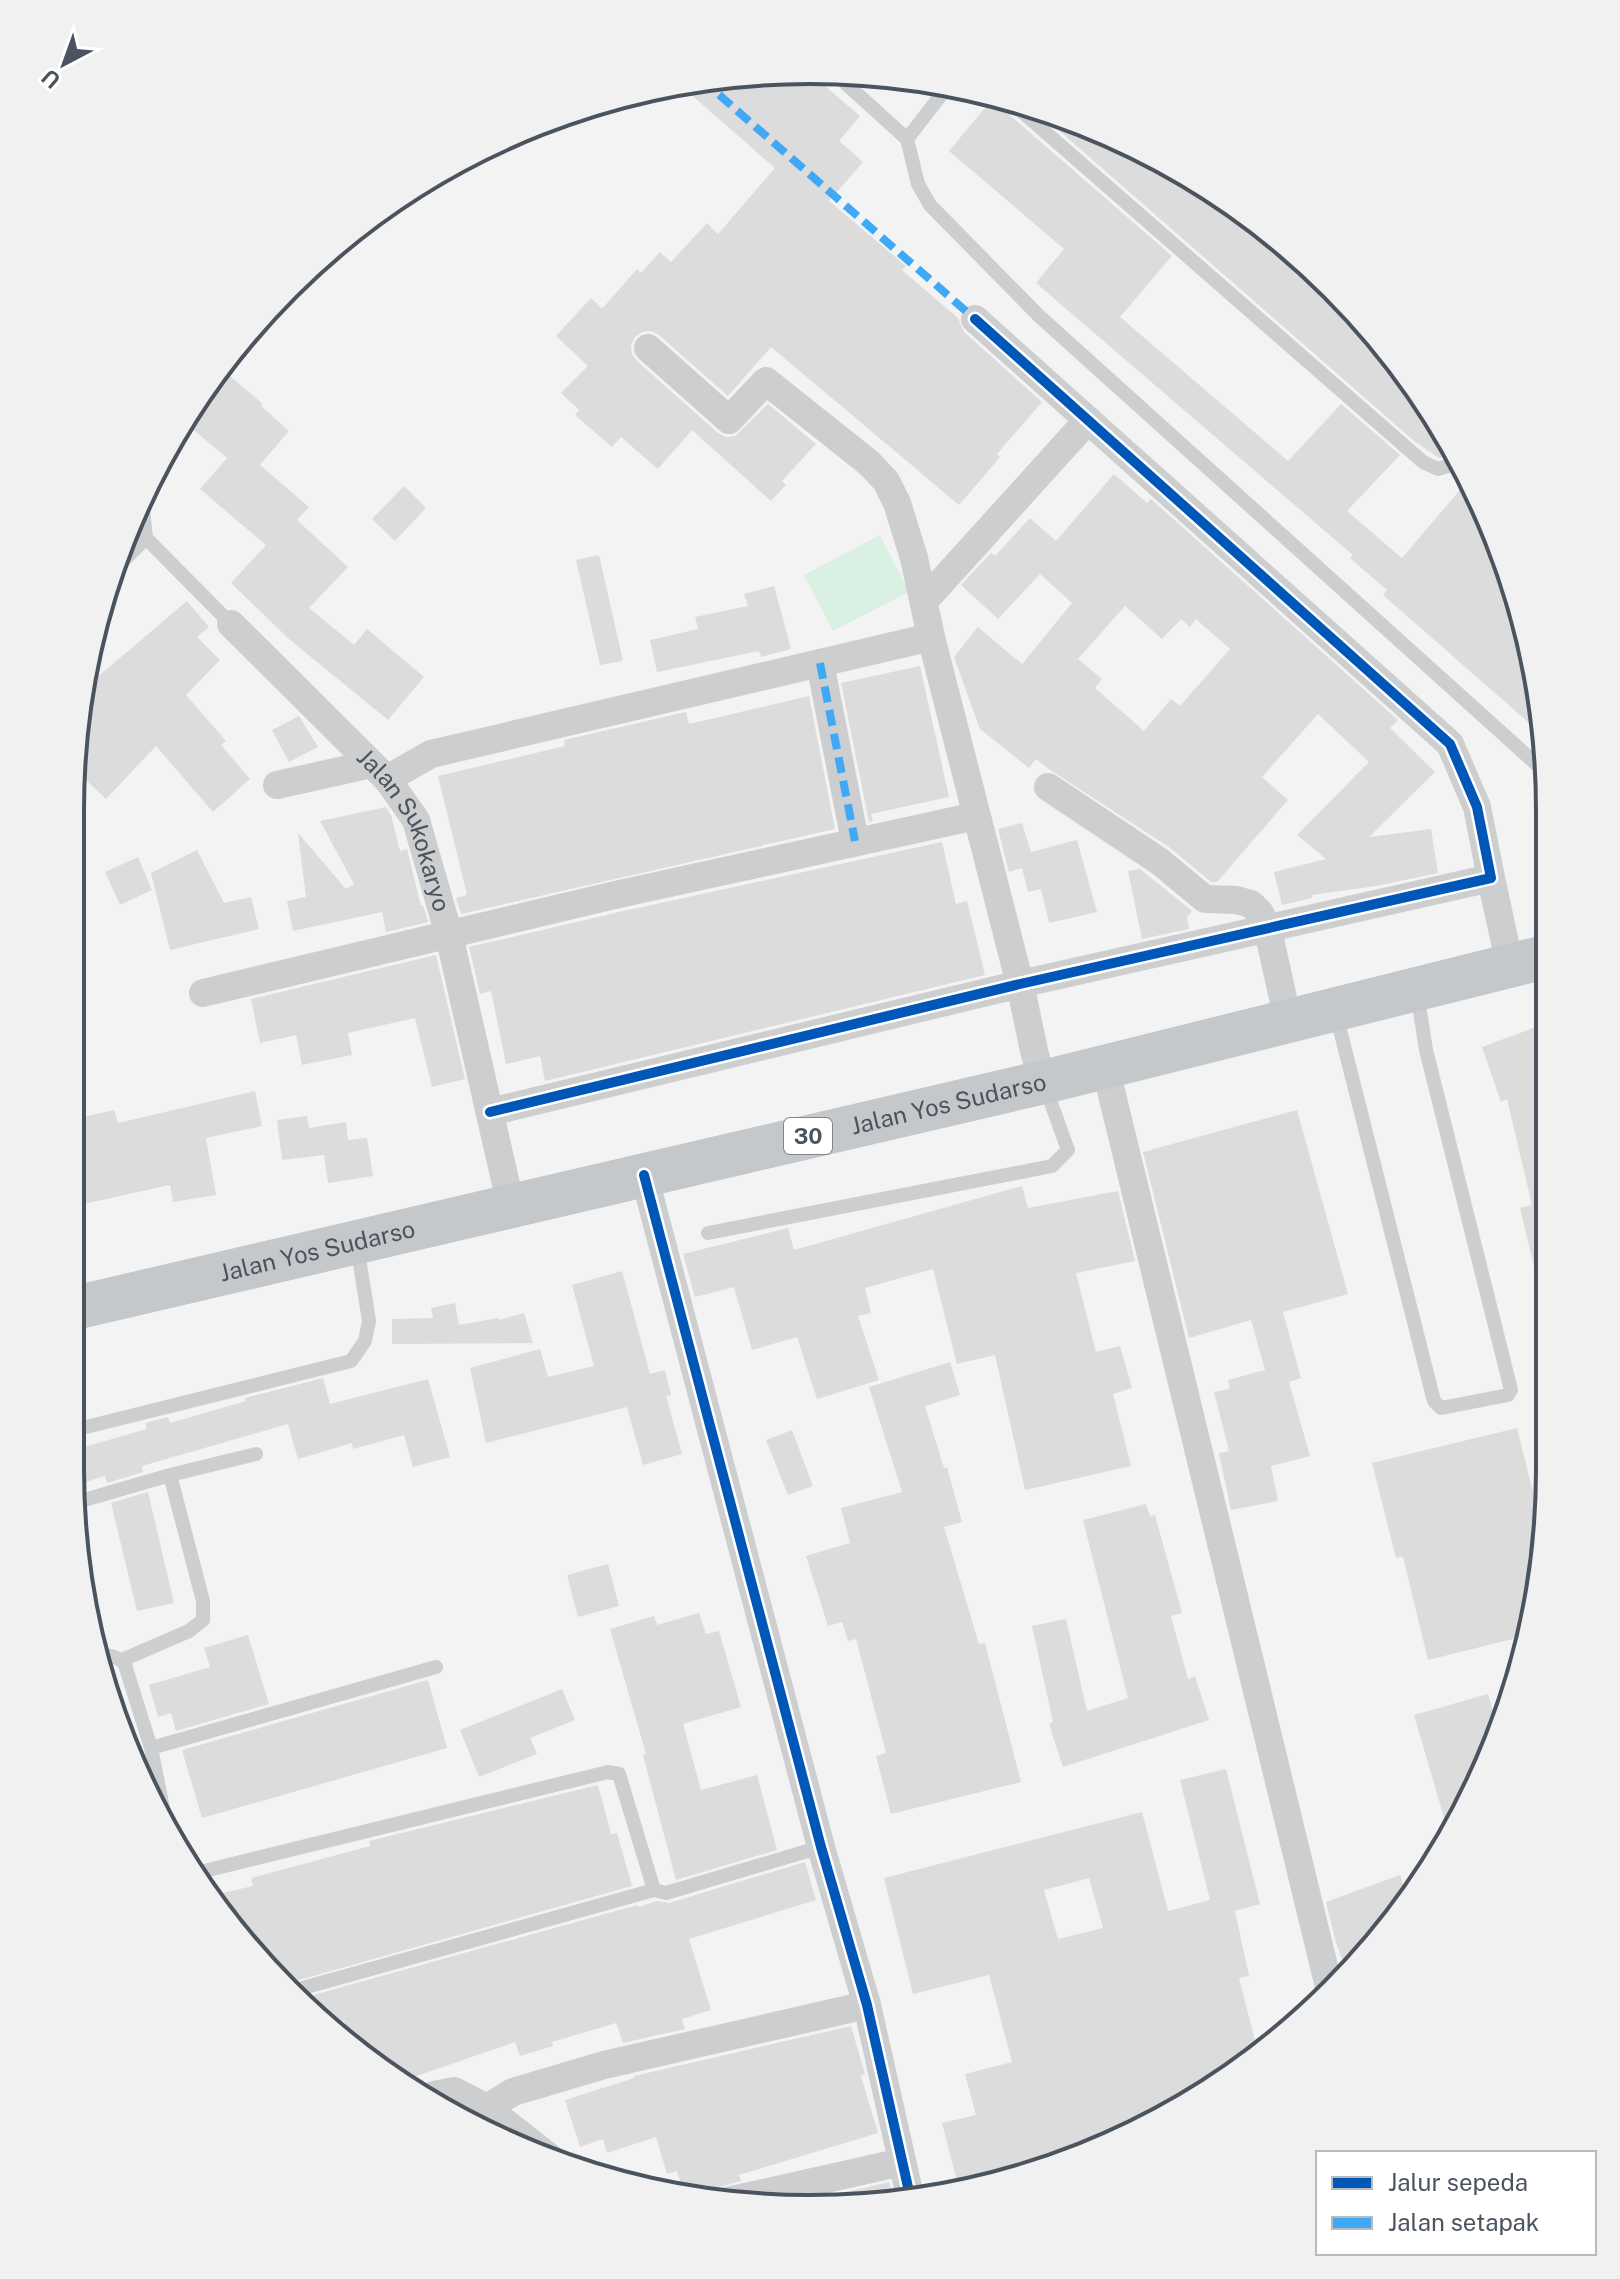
<svg xmlns="http://www.w3.org/2000/svg" width="1620" height="2279" viewBox="0 0 1620 2279" font-family="'Public Sans',sans-serif">
	<rect width="100%" height="100%" fill="#f3f3f3"/>
	<path fill="#daf0e3" d="M880,535L909,592L833,631L804,575Z"/>
	<path fill="#dcdcdd" fill-rule="evenodd" d="M810,73L860,116L839,141L863,162L829,201L906,266L902,270L958,318L964,332L1042,402L997,454L1000,457L959,505L771,347L728,396L659,335L651,331L642,332L635,337L631,345L632,354L637,361L718,433L726,437L735,436L768,404L816,444L782,481L786,485L771,501L692,430L658,469L621,437L612,447L575,415L579,410L561,393L588,366L556,336L591,298L602,309L637,269L641,273L660,252L671,262L707,223L718,234L775,168L679,84L713,76Z
		M994,97L997,104L1172,256L1120,317L1288,461L1341,404L1400,455L1347,511L1402,558L1465,484L1454,474L1465,470L1474,483L1544,713V736L1383,595L1387,590L1350,558L1353,555L1036,283L1064,249L949,151Z
		M1031,106L1137,146L1260,223L1366,322L1454,453L1439,458L1414,441Z
		M225,372L263,404L261,406L289,431L260,465L309,507L297,520L348,567L309,608L354,645L367,629L424,677L388,720L289,639L231,583L266,545L200,489L227,458L184,422Z
		M1114,474L1147,503L1151,499L1398,720L1390,728L1435,772L1369,837L1431,829L1438,873L1376,886L1312,895V898L1282,905L1274,872L1326,859L1297,835L1369,762L1318,714L1262,777L1288,800L1217,882H1211L1169,847L1050,770L1036,759L1029,768L980,729L954,657L978,627L1022,664L1072,603L1040,574L998,619L961,585L991,553L995,556L1030,518L1056,541ZM1125,606L1162,639L1181,619L1190,627L1196,619L1230,649L1180,706L1171,699L1144,731L1095,688L1102,679L1078,659Z
		M404,486L426,508L395,541L372,519Z
		M599,555L623,661L600,665L576,560Z
		M774,586L791,649L761,657L759,651L657,672L650,640L698,629L695,617L748,606L744,594Z
		M187,601L209,627L197,637L220,660L186,695L226,741L221,745L250,779L213,812L156,746L106,799L74,769L82,690Z
		M920,666L949,797L871,814L873,821L869,822L841,683Z
		M809,696L835,829L461,914L456,898L467,895L438,776L565,746L564,740L686,712L689,724Z
		M299,716L318,747L289,762L272,730Z
		M386,807L391,815L400,851L407,849L421,906L423,905L428,922L386,932L382,912L293,931L287,901L306,897L298,833L346,889L354,884L320,821Z
		M1022,823L1031,852L1077,840L1097,912L1049,923L1041,889L1028,892L1022,868L1009,872L998,829Z
		M942,842L956,904L967,901L985,975L545,1081L540,1056L506,1064L491,991L480,994L469,947L619,912Z
		M197,850L224,903L251,897L259,929L170,950L151,873Z
		M138,857L152,890L120,905L105,872Z
		M1140,869L1192,911L1187,917L1189,929L1142,939L1128,871Z
		M436,955L465,1079L432,1087L415,1018L348,1033L352,1055L302,1065L296,1035L260,1043L251,999Z
		M1536,1027L1546,1054L1547,1282L1538,1283L1520,1208L1532,1205L1507,1099L1501,1102L1482,1047Z
		M255,1091L262,1126L206,1138L216,1195L173,1202L170,1185L70,1207V1120L114,1110L118,1123Z
		M1297,1110L1348,1294L1283,1312L1301,1378L1289,1382L1310,1456L1271,1466L1278,1501L1231,1510L1219,1453L1229,1451L1214,1392L1230,1389L1228,1380L1265,1370L1251,1320L1189,1338L1143,1152Z
		M307,1116L309,1128L346,1122L348,1140L367,1138L373,1176L328,1183L324,1155L282,1160L277,1120Z
		M1022,1186L1028,1208L1118,1191L1135,1261L1076,1273L1096,1352L1120,1346L1132,1388L1113,1394L1131,1466L1025,1490L995,1355L957,1364L933,1269L865,1288L871,1313L858,1316L879,1380L817,1399L797,1337L752,1350L734,1287L695,1297L683,1254L788,1228L794,1250Z
		M622,1271L650,1374L665,1370L671,1395L666,1396L682,1454L643,1465L627,1407L486,1443L470,1368L540,1349L548,1377L594,1366L572,1285Z
		M455,1303L459,1325L498,1318L499,1320L524,1313L533,1343L392,1344V1319L433,1318L431,1308Z
		M950,1362L960,1395L925,1406L944,1468L947,1467L962,1522L944,1527L979,1644L985,1643L1021,1782L891,1814L876,1756L886,1753L856,1639L848,1641L842,1622L828,1626L806,1556L850,1543L841,1508L902,1492L869,1387Z
		M323,1378L330,1404L428,1379L450,1457L413,1467L404,1435L353,1449L352,1443L298,1459L288,1424L142,1466L143,1472L107,1483L105,1476L79,1484L70,1451L147,1429L145,1423L168,1417L170,1423L246,1401L245,1398Z
		M1517,1428L1545,1540L1529,1635L1428,1660L1403,1557L1396,1558L1372,1463Z
		M792,1430L813,1486L788,1495L766,1440Z
		M148,1492L174,1603L137,1611L111,1503Z
		M1146,1504L1150,1516L1155,1515L1182,1613L1171,1616L1188,1679L1195,1676L1209,1720L1063,1767L1049,1724L1053,1722L1032,1626L1066,1619L1087,1711L1128,1698L1083,1520Z
		M608,1564L619,1606L578,1617L567,1575Z
		M699,1613L706,1634L719,1631L741,1707L683,1724L701,1790L757,1775L777,1850L676,1880L643,1755L646,1754L610,1629L654,1616L657,1625Z
		M248,1635L269,1704L176,1731L171,1713L158,1717L149,1685L210,1667L204,1648Z
		M428,1680L447,1748L202,1818L182,1750Z
		M562,1689L575,1720L530,1738L537,1754L479,1777L460,1730Z
		M1488,1694L1498,1730L1474,1796L1461,1817L1445,1821L1414,1715Z
		M1226,1769L1260,1904L1235,1911L1249,1976L1239,1978L1258,2052L1138,2132L960,2193L942,2123L976,2115L965,2074L1012,2062L989,1975L913,1994L884,1878L1142,1812L1168,1911L1210,1900L1180,1780ZM1089,1878L1103,1928L1058,1939L1044,1890Z
		M598,1785L611,1834L617,1833L632,1886L285,1984L209,1896L253,1886L251,1878L370,1846L369,1841Z
		M805,1862L816,1900L689,1939L711,2010L682,2019L685,2029L623,2043L616,2023L552,2042L553,2046L520,2056L515,2042L408,2079L352,2044L344,2021L325,2027L299,1999L637,1905L638,1907L657,1901L669,1903Z
		M1400,1875L1409,1900L1397,1919L1347,1973L1336,1943L1326,1902Z
		M851,2026L865,2074L861,2076L878,2133L739,2175L741,2181L712,2189L707,2201L684,2195L677,2171L667,2174L656,2137L607,2153L603,2139L580,2147L565,2100L634,2078V2076Z
		M889,2182L893,2197L830,2199L829,2196Z"/>
	<g fill="none" stroke-linecap="round" stroke-linejoin="round">
		<path stroke="#cdced0" stroke-width="14" d="M833,72L907,139L918,184L930,205L1038,315L1544,771
			M1004,96L1423,462L1438,469L1460,462
			M907,139L948,86
			M146,538L231,624
			M123,561L146,538L143,510
			M1336,1014L1434,1401L1441,1408L1508,1395L1511,1390L1426,1050L1417,992
			M708,1233L1052,1166L1068,1150L1045,1086
			M70,1431L351,1361L365,1341L369,1321L357,1245
			M74,1503L170,1475L256,1454
			M94,1654C105,1655 119,1655 125,1665L151,1748L164,1813
			M122,1660L189,1631L203,1620V1601L170,1475
			M151,1748L436,1667
			M192,1874L608,1772L619,1774L654,1890L666,1893L821,1847
			M292,1991L654,1890"/>
		<g stroke="#cdced0" stroke-width="28">
			<path d="M648,348L729,420L766,381L869,463L886,481L897,503L914,558L931,637L1020,984L1035,1055L1044,1082"/>
			<path d="M925,600L1088,420"/>
			<path id="s1" d="M231,624L387,779L416,820L449,935L511,1206"/>
			<path d="M820,663L855,841"/>
			<path d="M387,779L431,754L931,637"/>
			<path d="M277,785L371,764"/>
			<path d="M1048,787L1159,861L1205,899L1236,900L1251,904L1260,913L1268,930L1288,1021"/>
			<path d="M1491,878L1510,966"/>
			<path d="M203,993L615,895L976,816"/>
			<path d="M1105,1066L1330,1991"/>
			<path d="M490,1112L1020,984L1491,878L1477,807L1450,744L975,319"/>
			<path d="M644,1175L821,1847L867,2005L910,2196"/>
			<path d="M434,2095L454,2091L487,2108"/>
			<path d="M553,2160L487,2108L513,2092L604,2065L867,2005"/>
			<path d="M723,2202L902,2162"/>
		</g>
		<path stroke="#c4c8cb" stroke-width="44" id="s2" d="M70,1309L1044,1082L1545,957"/>
		<path stroke="#3fa9f5" stroke-width="8" stroke-dasharray="16 8" stroke-linecap="butt" d="M701,79L975,319
			M820,663L855,841"/>
		<defs>
			<path id="cycleway" d="M490,1112L1020,984L1491,878L1477,807L1450,744L975,319
				M644,1175L821,1847L867,2005L910,2196"/>
		</defs>
		<use href="#cycleway" stroke="#fff" stroke-width="15"/>
		<use href="#cycleway" stroke="#0057b8" stroke-width="10"/>
	</g>
	<g text-anchor="middle" stroke-width="8" stroke-linejoin="round" paint-order="stroke">
		<rect fill="#fff" stroke="#81878e" stroke-width="2" x="784" y="1118" width="48" height="36" rx="6"/>
		<g font-size="22" font-weight="bold" fill="#4b545e">
			<text x="808" y="1144">30</text>
		</g>
		<g font-size="24" fill="#4b545e" stroke="#fff">
			<text dy="8" stroke="none"><textPath href="#s1" startOffset="274">Jalan Sukokaryo</textPath></text>
			<text dy="8" stroke="none"><textPath href="#s2" startOffset="902">Jalan Yos Sudarso</textPath></text>
			<text dy="8" stroke="none"><textPath href="#s2" startOffset="254">Jalan Yos Sudarso</textPath></text>
		</g>
	</g>
	<path d="M0 0H1620V2279H0ZM810 84H810A726 726 0 0 1 1536 810V1469A726 726 0 0 1 810 2195H810A726 726 0 0 1 84 1469V810A726 726 0 0 1 810 84Z" fill="#f1f1f2" fill-rule="evenodd"/>
	<path fill="none" stroke="#4b545e" stroke-width="4" d="M810 84H810A726 726 0 0 1 1536 810V1469A726 726 0 0 1 810 2195H810A726 726 0 0 1 84 1469V810A726 726 0 0 1 810 84Z"/>
	<rect x="1316" y="2151" width="280" height="104" fill="#ffffff" stroke="#b7bbbf" stroke-width="2"/>
	<rect x="1332" y="2177" width="40" height="12" fill="#0057b8" stroke="#b7bbbf" stroke-width="2"/>
	<text x="1388" y="2191" font-size="24" fill="#4b545e">Jalur sepeda</text>
	<rect x="1332" y="2217" width="40" height="12" fill="#3fa9f5" stroke="#b7bbbf" stroke-width="2"/>
	<text x="1388" y="2231" font-size="24" fill="#4b545e">Jalan setapak</text>
	<g transform="translate(64 64) rotate(221)" stroke="#ffffff" stroke-width="6" paint-order="stroke">
	<path d="M0-6L14 30L0 20L-14 30Z" fill="#4b545e"/>
	<text y="-12" font-size="22" font-weight="bold" text-anchor="middle" fill="#4b545e">U</text>
	</g>
</svg>
